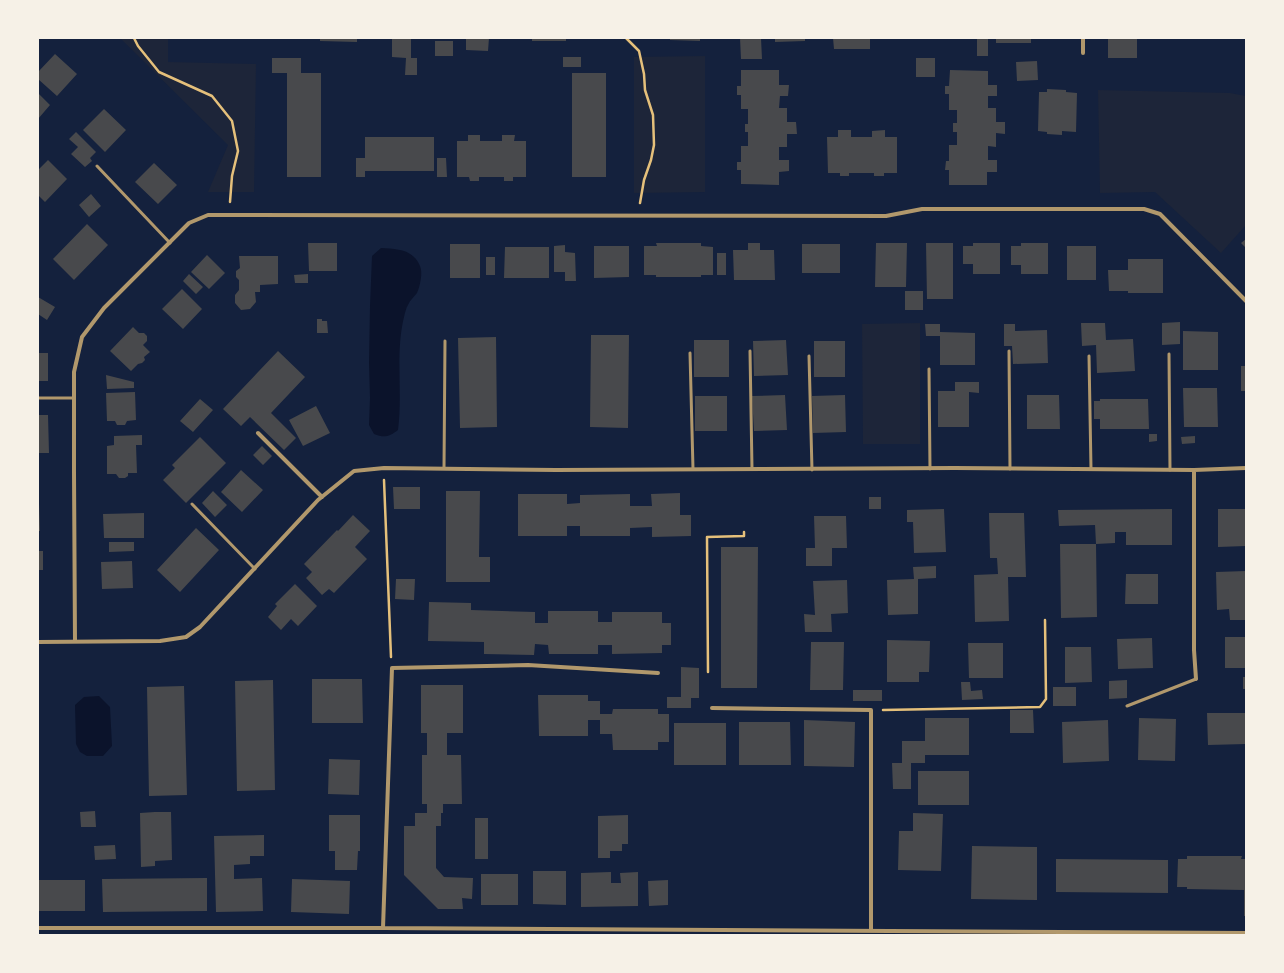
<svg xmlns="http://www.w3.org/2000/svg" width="1284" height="973" viewBox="0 0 1284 973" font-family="'Roboto Condensed',sans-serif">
	<rect width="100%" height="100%" fill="#14213d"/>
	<path fill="#1d2539" d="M120,38H168V62L256,64L254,192H208L228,145Z
		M705,56V192L634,193V57Z
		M1098,90L1230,93L1246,96V225L1221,253L1155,192L1100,193Z
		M920,323V444H863L862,324Z"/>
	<path fill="#0b132b" d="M381,248C397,249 413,249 420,266C423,273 420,286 417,293C414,297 410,300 408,305C406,308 405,313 404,317C395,354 403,392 398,430C389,437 384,438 374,434L369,425L370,398L369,363L370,306L372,256Z
		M99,696L110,707L112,746L103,756H87L80,752L76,744L75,705L84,697Z"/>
	<path fill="#48494c" d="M320,38H357V42L320,41Z
		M392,38H411V58H417V75H405L406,58L392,57Z
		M466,38H489L488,51L466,50Z
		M532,38H566V41H532Z
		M670,38H700V41L670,40Z
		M740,38H761L762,59H741Z
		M775,38H805V41L775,42Z
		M833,38H870V49H834Z
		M977,38H988V56H977Z
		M996,38H1031V43H996Z
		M1108,38H1137V58H1108Z
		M435,41H453V56H435Z
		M55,54L77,74L57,96L38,79V72Z
		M563,57H581V67H563Z
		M272,58H301V73H321V177H287V73H272Z
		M916,58H935V77H916Z
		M1037,61L1038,80L1017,81L1016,62Z
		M741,70H779V85H789L788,96H780L779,108H787V122H796L797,134H787V147H779V160H789V171L779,172V185L741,184V170H737V162H741V146H748V132H745V124H748V109H741V95H737V86H741Z
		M950,70L988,71V85H997V96H988V108H996V122H1005V134L996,133V147L988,146V160H997V172H987V185H949V170H945L946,161H949V145H957V132H953V123H957V110H949V94H945V86H949Z
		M572,73H606V177H572Z
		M1047,89L1066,90V92L1077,93L1076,132L1062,131V135L1047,134V132L1038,131L1039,92H1047Z
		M38,93L50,105L38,119Z
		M104,109L126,130L105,152L83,130Z
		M838,130H851V137H872V131L885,130V137H897V173H884V176H874V173H849V176H840V173H828L827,137H838Z
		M76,132L96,152L90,158L92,161L85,167L71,154L78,147L69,139Z
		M468,135H480V141H502V135H515L514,141H526V177H513V181H504V177H479V181H470L469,177H457V141H468Z
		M365,137H434V171H365V177H356V158H365Z
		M437,158H446L447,177H437Z
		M48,160L67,179L45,202L38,195V170Z
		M154,163L177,185L158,204L135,182Z
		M91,194L101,206L89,217L79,205Z
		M87,224L108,245L74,280L53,259Z
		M1246,239V248L1241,243Z
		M308,243H337V271H309Z
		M656,243H701V246L713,247V275H701V277H656V275H644V246H657Z
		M748,243H760V250H774L775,280H734L733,250H748Z
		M876,243H907L906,287H875Z
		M926,243H953V299H927Z
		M973,243H1000V274H973V264H963V246H973Z
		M1021,243H1048V274H1021V265H1011V246H1021Z
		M450,244H480V278H450Z
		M802,244H840V273H802Z
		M565,245V252L575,253L576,281H565V272H554V246Z
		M594,246H629V277L594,278Z
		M1067,246H1096V280H1067Z
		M505,247H549V278H504Z
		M717,253H726V275H717Z
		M207,255L225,273L209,289L191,272Z
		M239,256H278V284L260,285V292H255L256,302L250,309L241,310L235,303V295L239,290V280L236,277V271L240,268Z
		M486,257H495V275H486Z
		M1128,259H1163V293H1128V291H1109L1108,270H1128Z
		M189,274L203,287L196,294L183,281Z
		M308,274V283H295L294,275Z
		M182,289L202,309L183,329L162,309Z
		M905,291H923V310H905Z
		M38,297L55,307L47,320L38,314Z
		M317,319H322V321H327L328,333H317Z
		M1180,322V344L1162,345V323Z
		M1081,323H1105L1106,340L1133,339L1135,371L1097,373L1096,345L1082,346Z
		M925,324H940V332L975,333V365H940V336H926Z
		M1004,324H1015V331L1047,330L1048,363L1013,364L1012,346H1004Z
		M133,327L139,333H144L147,336V341L143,345L150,352L144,357L145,360L142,363L138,364L131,371L110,351Z
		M1183,331L1218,332V370H1183Z
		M591,335H629L628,428L590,427Z
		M496,337L497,427L460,428L458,338Z
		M694,340H729V377H694Z
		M786,340L788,375L754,376L753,341Z
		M814,341H845V377H814Z
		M278,351L305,377L271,413L296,438L284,450L250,417L241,426L223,409Z
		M38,353H48V381H38Z
		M1241,366H1246V391H1241Z
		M106,375L134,382V388L107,389Z
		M955,382H979V393L969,392V427H938V391H955Z
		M1183,388H1217L1218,427H1184Z
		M135,392L136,420L127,421L125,425H117L115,421H107L106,393Z
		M785,395L787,430L754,431L752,396Z
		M845,395L846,432L813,433L812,396Z
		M1027,395H1059L1060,429H1027Z
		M695,396H727V431H695Z
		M200,399L213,410L193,432L180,421Z
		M1100,399H1148L1149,429H1100V419H1094V401H1100Z
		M316,406L330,433L303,446L289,420Z
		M38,415H48L49,453H38Z
		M1149,434H1157V441L1149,442Z
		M142,435V445H136L137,473H128V476L125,478H119L116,474H107V446L114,445V436Z
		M1195,436V443L1182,444L1181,437Z
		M200,437L226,463L186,503L163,480L175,468L172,465Z
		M262,446L272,456L263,465L253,455Z
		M241,470L263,490L242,512L221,492Z
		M393,487H420V509H394Z
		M213,491L227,505L215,517L202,503Z
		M446,491H480L479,557H490V582H446Z
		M680,493V515H691V536L652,537V527L630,528V536H580V526H567V536H518V494H567V504L580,503V495L630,494V506H652L651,494Z
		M869,497H881V509H869Z
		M38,503H39L40,531H38Z
		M944,509L946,552L914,553L913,522H907V510Z
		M1172,509V545H1126V532H1115V543L1096,544L1097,617L1061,618L1060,544H1096L1095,525L1059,526L1058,510Z
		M1218,509H1246V546L1218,547Z
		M144,513V538H104L103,514Z
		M989,513H1024L1026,577H1008L1009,621L975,622L974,575L998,574L997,558H990Z
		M353,515L370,531L355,547L367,559L334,593L329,589L322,595L306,578L312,572L304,564L337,530L338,531Z
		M814,516H846L847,548H832V566H806V548H815Z
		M196,528L219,550L180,592L157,570Z
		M109,542H134V551L109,552Z
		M721,547H758L757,688H721Z
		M38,551H43V570H38Z
		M132,561L133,588L102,589L101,562Z
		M936,566V578L918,579V614L888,615L887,580L914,579L913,567Z
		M1246,571V620H1230L1229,609L1217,610L1216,572Z
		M1126,574H1158V604H1125Z
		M396,579H415L414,600L395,599Z
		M847,580L848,613L831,614L832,632H805L804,614L815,615L813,581Z
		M295,584L317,606L298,626L291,619L281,630L268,617L277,606L275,604Z
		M429,602L471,603V610L535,612V623H548V611H598V622H612V612H662V623H671V645H662V653L612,654V645H598V654H549L548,645L535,644L534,655L484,654V642L428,641Z
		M1225,637H1246V668H1225Z
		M1152,638L1153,668L1118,669L1117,639Z
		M887,640L930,641L929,672H919V682H887Z
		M811,642H844L843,690H810Z
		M968,643H1003V678H969Z
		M1065,647H1091L1092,682L1065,683Z
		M681,667L699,668V698H691V708H667V697H681Z
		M1243,677H1246V689H1243Z
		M312,679H362L363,723H312Z
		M273,680L275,790L237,791L235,681Z
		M1127,680V698L1109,699V681Z
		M961,682H970L971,691L982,690L983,699L962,700Z
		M421,685H463V733H447V755H461L462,804H443V813H441V826H436V868L444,877L473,878L472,899L462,898L463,909H438L404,875V826H415V813H427V804H422V755H427V733H421Z
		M184,686L187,795L149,796L147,687Z
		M1053,687H1076V706H1053Z
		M853,690H882V701H853Z
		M538,695H588V701H600V714H612L613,709H658V714H669V742H658V750H613L612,734H600V720H588V736H539Z
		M1010,710H1033L1034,733H1010Z
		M1207,713H1246V744L1208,745Z
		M925,718H969V755H925V763H911V789H893L892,763H902V741H925Z
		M1139,718L1176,719L1175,761L1138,760Z
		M804,720L855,722L854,767L804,766Z
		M1108,720L1109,761L1063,763L1062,722Z
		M739,722H790L791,765H739Z
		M674,723H726V765H674Z
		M329,759L360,760L359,795L328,794Z
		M918,771H969V805H918Z
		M95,811L96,827H81L80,812Z
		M155,812H171L172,860L155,861V866L141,867L140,813Z
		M913,813L943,814L941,871L898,870L899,831H913Z
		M329,815H360V851H358L357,870H335V851H329Z
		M628,815V844H622V851H610V858H598V816Z
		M475,818H488V859H475Z
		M264,835V856H250V864L234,865V879L262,878L263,911L216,912L214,836Z
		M115,845L116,859L95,860L94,846Z
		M972,846L1037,847V900L971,899Z
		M1187,856H1242L1241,859H1246V916H1244V890L1187,889V887H1177L1178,859H1187Z
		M1056,859L1168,860V893L1056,892Z
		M533,871H566V905L533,904Z
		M611,872V883H621L620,873L638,872V906L581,907V873Z
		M481,874H518V905H481Z
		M207,878V911L103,912L102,879Z
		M292,879L350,881L349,914L291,912Z
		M38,880H85V911H38Z
		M668,880V905L649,906L648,881Z"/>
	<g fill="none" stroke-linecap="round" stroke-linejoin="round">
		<path stroke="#e5c07b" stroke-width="2.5" d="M134,38L138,46L159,72L212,96L232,121L238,151L232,176L230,202
			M626,38L639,51L644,74L645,90L653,115L654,145L651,160L644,180L640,203
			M384,480L391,657
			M708,672L707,537L744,536V532
			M883,710L1040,707L1046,699L1045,620"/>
		<path stroke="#b1986c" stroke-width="3" d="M97,166L170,243
			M750,351L752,469
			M1009,351L1010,469
			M690,353L693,469
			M1169,354L1170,470
			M809,356L812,470
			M1089,356L1091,469
			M929,369L930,469
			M38,398H74
			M444,468L445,341
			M192,504L255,569
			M1127,706L1196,679"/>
		<path stroke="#b1986c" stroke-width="4" d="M1083,38V53
			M258,433L322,497
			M1194,470V650L1196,679
			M75,641L74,472V372L82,337L104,308L189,223L208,215L886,216L922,209H1144L1160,214L1246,301
			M38,642L160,641L186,637L200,627L318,500L354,471L384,468L556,470L955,468L1194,470L1246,468
			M712,708L871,710V931
			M38,928H383L1246,933
			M383,928L392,668L528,665L658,673"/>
	</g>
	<rect width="1284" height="973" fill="none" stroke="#f6f1e7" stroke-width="78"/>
</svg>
